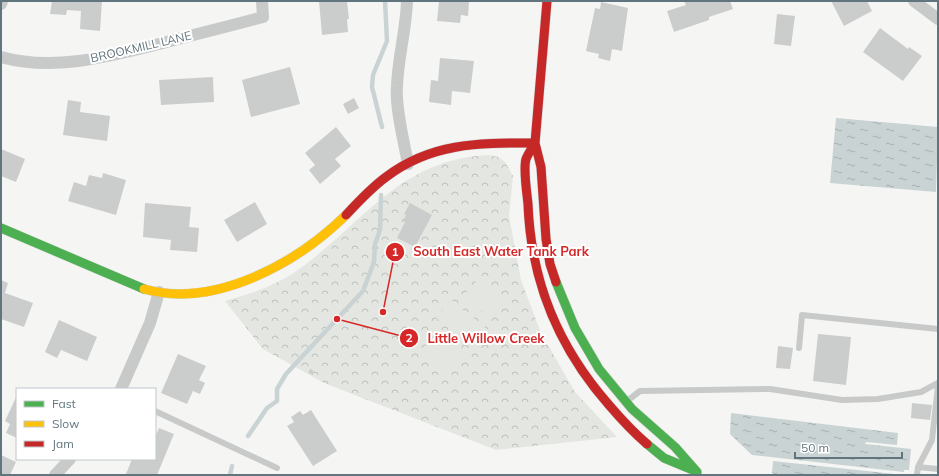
<svg xmlns="http://www.w3.org/2000/svg" width="939" height="476" viewBox="0 0 939 476" font-family="Mulish,sans-serif">
	<defs>
		<pattern id="park-crowns" width="20" height="18" patternUnits="userSpaceOnUse"><rect width="20" height="18" fill="#e4e7e1"/><path d="M2 6a3 3 0 1 1 6 0M12 15a3 3 0 1 1 6 0" fill="none" stroke="#bcc0bc"/></pattern>
		<pattern id="water-ripples" width="26" height="14" patternUnits="userSpaceOnUse"><rect width="26" height="14" fill="#c9d3d4"/><path d="M2 4q2-2 4 0t4 0M15 11q2-2 4 0t4 0" fill="none" stroke="#a7b0b1"/></pattern>
	</defs>
	<rect width="100%" height="100%" fill="#f5f5f4"/>
	<path fill="url(#park-crowns)" d="M489,155L498,157L505,162L513,176L509,216L521,280L541,333L575,392L617,437L496,450L324,383L263,349L225,301C248,295 274,286 295,272C363,225 398,159 489,155Z"/>
	<path fill="#e4e7e1" d="M478,279L495,288L505,298L489,317L463,296Z
		M451,300L491,332L476,350L436,318Z
		M437,333L462,354L446,373L433,365L421,351Z"/>
	<path fill="url(#water-ripples)" d="M836,118L938,127L936,192L830,183Z
		M731,413L898,433L897,445L866,442L865,444L911,449L909,470H904V472L752,455L730,434Z
		M773,461L904,475H775L772,473Z"/>
	<g fill="none" stroke-linecap="round" stroke-linejoin="round">
		<path stroke="#c9d3d4" stroke-width="4.5" d="M382,127L372,87L373,75L387,41L385,1
			M248,436L267,408L277,401V389L286,374L363,291L374,262L375,244L380,230L381,195
			M230,475L232,466"/>
	</g>
	<path fill="#cbcdcd" d="M52,1H102L100,31L80,29L81,11L67,10L66,15L50,14Z
		M319,1H347L349,19H347L348,32L322,35Z
		M439,1L469,2L468,16L461,15L460,23L437,21Z
		M684,1H730L733,9L709,17V20L674,32L667,11L686,5Z
		M831,1H867L872,11L844,26Z
		M601,2L628,8L622,51L612,49L610,61L598,58L599,54L586,51L595,8L600,9Z
		M777,14L795,16L791,46L774,44Z
		M880,28L908,49L909,47L922,56L903,81L863,52Z
		M440,58L474,61L470,93L452,91L451,105L429,102L431,80L438,81Z
		M290,67L300,104L251,117L242,80Z
		M213,77L214,102L161,105L159,80Z
		M354,98L359,108L348,114L343,104Z
		M68,100L81,102L80,112L110,116L107,141L63,135Z
		M336,127L351,146L335,159L341,166L320,184L309,170L315,165L305,153Z
		M1,149L25,159L16,182L1,176Z
		M103,173L126,180L116,215L68,201L74,182L86,186L89,175L102,178Z
		M255,202L267,224L237,242L224,220Z
		M145,203L191,207L189,227L199,228L197,252L170,250L171,240L143,237Z
		M410,203L432,215L415,247L397,238L405,222L403,221L406,215L404,214Z
		M495,244L500,250L498,256L491,258L486,252L489,246Z
		M1,280L8,283L5,293L33,303L24,327L1,319Z
		M59,320L97,337L87,361L61,350L57,358L45,352Z
		M818,334L851,337L846,385L813,381Z
		M778,346L793,348L790,369L776,368Z
		M178,354L206,366L199,380L205,383L200,394L193,391L187,404L161,393Z
		M310,369L313,370L312,374L308,373Z
		M17,395V438L6,433L10,424L5,421Z
		M912,403L932,405L930,420L911,418Z
		M311,410L337,451L313,466L287,426L294,422L291,417L300,411L303,415Z
		M159,428L174,434L157,475L126,474L132,459H155V435H156Z
		M1,455L16,462L10,475H1Z"/>
	<g fill="none" stroke-linecap="round" stroke-linejoin="round">
		<defs>
			<path id="fast" d="M1,228L144,289
				M556,282L575,328L599,369L632,409L675,447L697,472
				M647,444L664,458L693,470"/>
			<path id="slow" d="M144,289C215,309 297,263 346,215"/>
			<path id="jam" d="M547,1L535,143L541,167L546,239L550,264L556,282
				M535,143C532,148 528,154 526,159C523,169 527,193 528,204C531,282 558,347 609,405C621,419 633,432 647,444
				M346,215C358,202 371,188 386,177C432,142 480,143 535,143"/>
		</defs>
		<use href="#fast" stroke="#d1d2d2" stroke-width="10"/>
		<use href="#slow" stroke="#d1d2d2" stroke-width="10"/>
		<use href="#jam" stroke="#d1d2d2" stroke-width="10"/>
		<path stroke="#c8caca" stroke-width="6" d="M799,348L802,315L938,329
			M627,401L640,391L770,389L842,400L878,399L921,392L938,383
			M155,411L277,468
			M918,467L938,469
			M917,475L918,467L932,440L938,386"/>
		<path stroke="#c8caca" stroke-width="12" d="M407,1C406,31 398,57 397,86C395,107 404,142 408,164
			M914,1L938,19
			M1,4L2,1
			M1,57C55,72 110,56 163,43C196,34 230,26 263,17L262,1
			M121,389L150,323L159,292
			M55,475L70,459"/>
		<use href="#fast" stroke="#4caf50" stroke-width="9"/>
		<use href="#slow" stroke="#ffc107" stroke-width="9"/>
		<use href="#jam" stroke="#c62828" stroke-width="9"/>
	</g>
	<g text-anchor="middle" stroke-width="4" stroke-linejoin="round" paint-order="stroke">
		<g font-size="12" fill="#61757e" stroke="#fff">
			<text transform="translate(141 47) rotate(-13)" y="4">BROOKMILL LANE</text>
		</g>
	</g>
	<path fill="none" stroke="#d62828" stroke-width="1.5" d="M383 312L395 252M337 319L409 338"/>
	<g fill="#d62828" stroke="#fff" stroke-width="1.5">
		<circle cx="383" cy="312" r="4"/>
		<circle cx="337" cy="319" r="4"/>
		<circle cx="395" cy="252" r="10"/>
		<circle cx="409" cy="338" r="10"/>
	</g>
	<g font-size="12" text-anchor="middle" font-weight="bold" fill="#fff">
		<text x="395" y="256">1</text>
		<text x="409" y="342">2</text>
	</g>
	<g font-size="13" text-anchor="middle" font-weight="bold" fill="#d62828" stroke="#fff" stroke-width="4" stroke-linejoin="round" paint-order="stroke">
		<text x="501" y="256">South East Water Tank Park</text>
		<text x="486" y="343">Little Willow Creek</text>
	</g>
	<rect width="939" height="476" fill="none" stroke="#61757e" stroke-width="4"/>
	<rect x="16" y="388" width="140" height="72" fill="#ffffff" stroke="#c0c8cb"/>
	<rect x="24" y="401" width="20" height="6" fill="#4caf50" stroke="#c0c8cb"/>
	<text x="52" y="408" font-size="12" fill="#61757e">Fast</text>
	<rect x="24" y="421" width="20" height="6" fill="#ffc107" stroke="#c0c8cb"/>
	<text x="52" y="428" font-size="12" fill="#61757e">Slow</text>
	<rect x="24" y="441" width="20" height="6" fill="#c62828" stroke="#c0c8cb"/>
	<text x="52" y="448" font-size="12" fill="#61757e">Jam</text>
	<path d="M795 452v6h107v-6" fill="none" stroke="#61757e" stroke-width="2"/>
	<text x="801" y="452" font-size="12" fill="#61757e" stroke="#ffffff" stroke-width="3" paint-order="stroke">50 m</text>
</svg>
